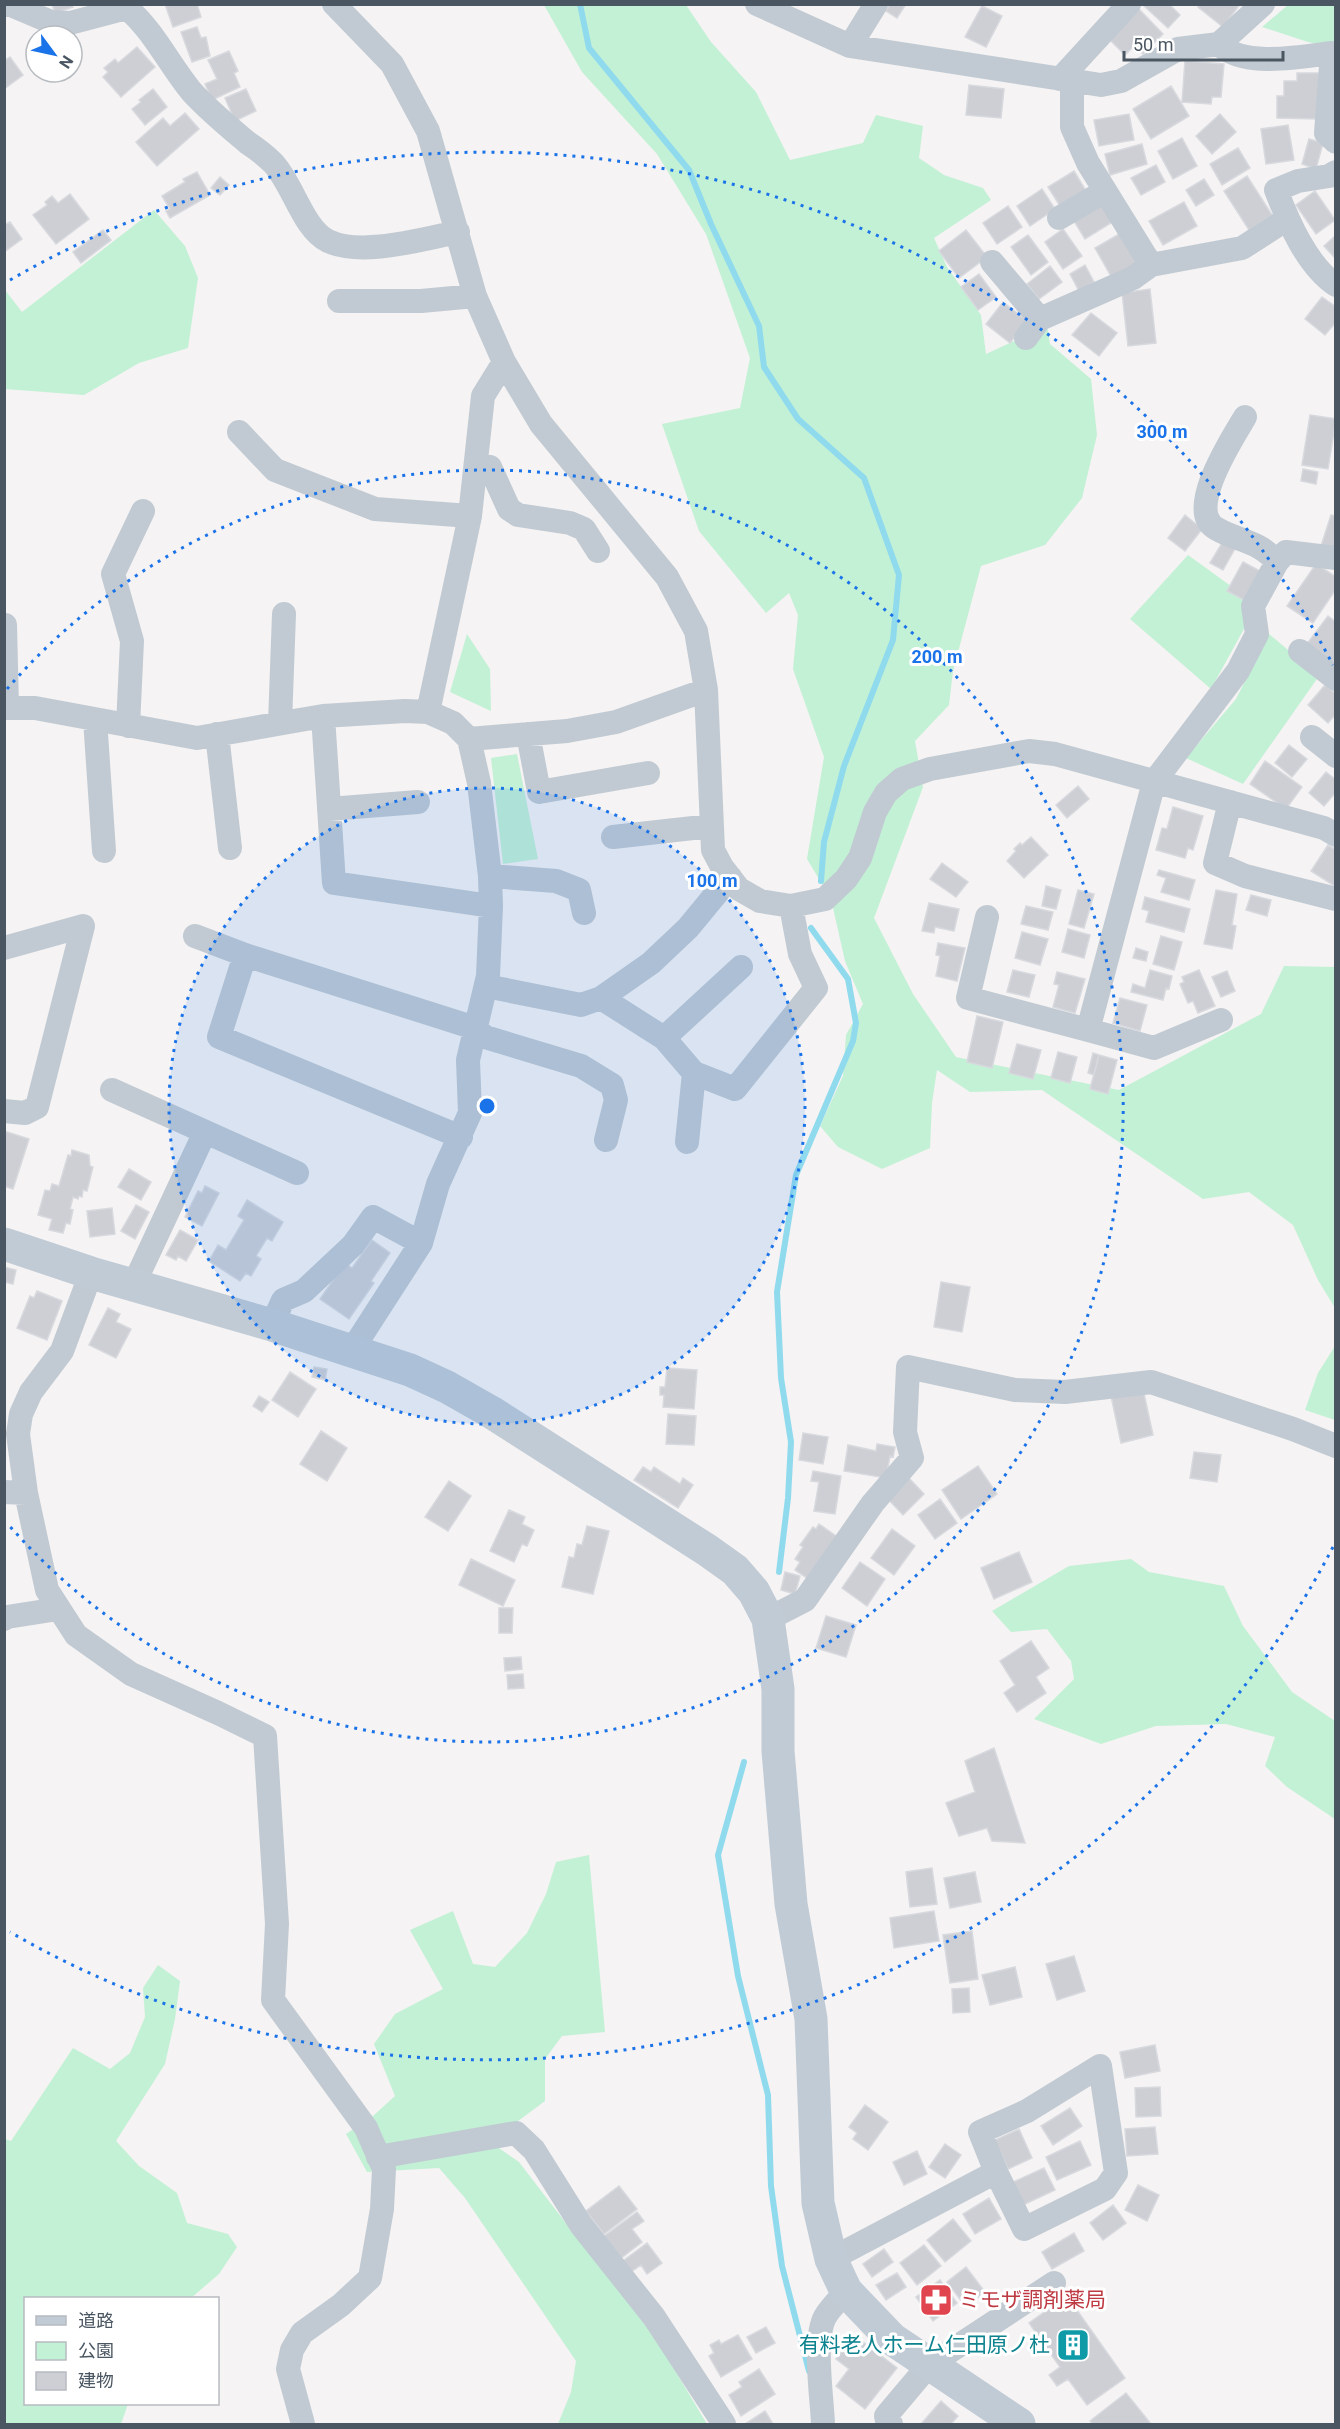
<svg xmlns="http://www.w3.org/2000/svg" width="1340" height="2429" viewBox="0 0 1340 2429" font-family="Roboto,'Noto Sans JP',sans-serif">
	<rect width="100%" height="100%" fill="#f5f3f3"/>
	<path fill="#c3f1d5" d="M544,5H686L711,42L756,92L790,160L863,143L876,115L923,126L919,158L944,175L983,188L991,200L934,238L947,267L981,315L986,354L1047,326L1050,344L1091,379L1097,435L1082,498L1045,545L981,566L953,671L949,705L915,741L923,787L874,918L913,994L956,1057L1119,1090L1261,1014L1284,966L1335,967V1308L1318,1280L1293,1225L1249,1192L1203,1199L1042,1090L970,1092L937,1070L932,1103L930,1148L882,1169L838,1147L820,1126L843,1076L846,1035L863,1004L845,961L831,899L807,859L824,757L793,669L798,615L789,593L766,613L699,531L662,424L740,408L750,358L706,234L657,154L582,72Z
		M1288,5H1335V48L1308,42L1262,27Z
		M154,210L185,246L198,278L188,348L139,363L84,395L5,389V290L22,312Z
		M1188,555L1257,605L1211,689L1130,619Z
		M467,634L490,669L491,711L450,692Z
		M1269,634L1319,676L1243,784L1186,758L1236,699Z
		M517,754L538,859L503,864L491,758Z
		M1335,1346V1420L1305,1410L1318,1373Z
		M1131,1559L1149,1572L1224,1586L1243,1626L1292,1692L1335,1721V1819L1287,1787L1265,1766L1275,1737L1226,1724L1156,1726L1101,1744L1034,1719L1074,1679L1071,1661L1047,1629L1011,1632L992,1611L1069,1566Z
		M589,1855L605,2032L562,2036L545,2059V2101L490,2142L519,2162L578,2239L650,2329L707,2424H558L571,2392L576,2361L465,2198L439,2168L367,2172L346,2134L373,2116L395,2096L374,2044L395,2014L443,1989L410,1930L453,1911L473,1964L495,1967L527,1933L546,1894L556,1862Z
		M158,1965L180,1981L175,2019L165,2064L116,2141L139,2166L177,2193L187,2223L228,2234L237,2247L219,2274L191,2298H26V2404H128L121,2424H5V2139L11,2141L73,2048L110,2069L130,2053L145,2017L143,1988Z"/>
	<g fill="none" stroke-linecap="round" stroke-linejoin="round">
		<path stroke="#90daee" stroke-width="6" d="M580,4L589,48L689,170L711,224L759,326L764,367L798,419L864,478L899,575L893,640L844,766L824,842L821,881
			M779,1572L788,1498L791,1442L781,1378L777,1292L796,1175L853,1041L856,1023L848,979L811,928
			M744,1762L718,1855L738,1976L768,2095L771,2186L782,2266L809,2371"/>
	</g>
	<path fill="#cdcfd5" stroke="#d7d9de" stroke-width="1.5" d="M52,4H72L73,7L55,13Z
		M165,4H197L201,17L173,27Z
		M890,4H906L897,18L886,11Z
		M1142,4H1169L1180,15L1168,28Z
		M1200,4H1240L1223,27L1198,7Z
		M982,6L1002,16L986,47L965,37Z
		M1137,7L1163,34L1143,54L1134,46L1125,55L1107,37Z
		M197,27L201,38L206,37L210,56L192,62L181,32Z
		M137,47L155,67L121,97L103,77L108,72L104,68L115,59L118,63Z
		M229,51L238,71L234,73L240,87L212,100L205,84L217,79L208,60Z
		M10,57L23,75L4,89V61Z
		M1185,61L1224,64L1221,97H1212L1211,104L1182,102Z
		M1297,73H1319L1318,119L1277,118V96H1284V81H1297Z
		M969,85L1004,89L1001,118L966,115Z
		M1171,86L1189,116L1151,139L1133,109Z
		M153,89L167,107L145,125L132,109L141,102L139,100Z
		M246,89L256,111L235,121L225,98Z
		M185,113L199,129L157,166L136,142L163,118L170,126Z
		M1129,114L1134,140L1099,146L1094,120Z
		M1220,114L1236,132L1212,154L1196,136Z
		M1288,125L1294,160L1266,164L1261,129Z
		M1182,138L1197,166L1173,179L1158,151Z
		M1309,139L1323,143L1316,169L1302,164Z
		M1142,144L1147,164L1110,175L1105,154Z
		M1238,148L1250,168L1222,185L1210,164Z
		M1156,165L1165,182L1141,195L1131,178Z
		M1074,171L1086,191L1060,206L1048,187Z
		M197,172L210,195L170,218L166,211L170,209L162,196L185,182L183,179Z
		M1247,176L1272,215L1249,230L1224,191Z
		M220,177L229,185L220,195L211,188Z
		M1204,179L1214,195L1196,206L1186,190Z
		M1042,189L1055,209L1030,226L1017,206Z
		M1315,191L1335,220L1316,234L1296,205Z
		M70,194L89,219L56,244L33,215L47,205L45,202L52,196L58,203Z
		M1184,202L1197,226L1163,245L1149,221Z
		M1103,203L1114,221L1085,239L1074,221Z
		M1008,206L1022,227L997,244L983,223Z
		M10,222L22,239L4,252V225Z
		M1063,229L1082,256L1063,269L1045,242Z
		M103,230L111,240L81,263L73,252Z
		M966,230L987,257L959,278L939,251Z
		M1126,230L1143,260L1112,278L1095,248Z
		M1028,235L1048,262L1031,275L1011,247Z
		M1336,235V259L1324,246Z
		M1085,265L1094,282L1079,291L1070,274Z
		M1050,266L1062,282L1039,299L1027,284Z
		M979,274L996,297L978,310L961,287Z
		M1150,289L1156,343L1128,346L1122,293Z
		M1322,297L1336,307V322L1325,335L1305,319Z
		M1003,302L1027,321L1010,343L986,324Z
		M1091,313L1117,333L1099,356L1072,335Z
		M1310,415L1336,419L1328,469L1302,465Z
		M1303,469L1318,472L1316,484L1301,481Z
		M1185,515L1202,529L1185,551L1168,538Z
		M1331,515L1336,516V551L1321,546Z
		M1225,538L1237,545L1223,570L1210,563Z
		M1243,562L1260,571L1244,600L1227,591Z
		M1316,564L1336,577V589L1313,623L1287,606Z
		M1328,616L1336,622V658L1331,664L1306,645Z
		M1325,685L1336,694V714L1328,723L1308,705Z
		M1289,745L1307,759L1292,777L1275,763Z
		M1265,761L1302,787L1286,809L1250,784Z
		M1326,772L1336,780V792L1324,806L1309,793Z
		M1078,786L1089,799L1067,818L1056,805Z
		M1173,807L1203,816L1193,850L1188,848L1185,858L1156,850L1162,828L1167,829Z
		M1031,837L1048,855L1024,878L1007,861L1016,851L1014,849L1020,843L1022,845Z
		M1328,845L1336,850V887L1311,871Z
		M942,863L968,882L956,897L930,879Z
		M1159,870L1195,880L1189,900L1161,892L1166,878L1157,875Z
		M1046,886L1061,890L1056,909L1042,906Z
		M1078,890L1094,894L1084,928L1069,924Z
		M1216,890L1237,894L1232,925L1236,926L1232,949L1204,944Z
		M1251,895L1271,900L1267,916L1246,910Z
		M1145,897L1190,909L1184,932L1146,922L1149,911L1142,909Z
		M929,903L959,909L954,931L935,927L934,933L922,931Z
		M1026,906L1053,912L1048,930L1021,924Z
		M1068,929L1090,935L1084,958L1062,952Z
		M1022,932L1048,939L1040,965L1015,958Z
		M1161,936L1182,942L1174,970L1153,964Z
		M938,943L965,948L957,981L936,976L940,956L936,955Z
		M1136,948L1148,952L1146,961L1133,958Z
		M1013,970L1035,975L1029,997L1007,992Z
		M1150,970L1172,976L1169,989L1166,988L1163,1000L1131,992L1133,984L1145,988Z
		M1199,970L1215,1006L1198,1013L1193,1001L1188,1003L1180,984L1184,982L1182,977Z
		M1227,971L1235,991L1221,997L1212,977Z
		M1057,972L1085,979L1075,1013L1053,1007L1059,985L1054,984Z
		M1120,998L1147,1005L1140,1031L1113,1023Z
		M977,1016L1003,1022L992,1068L967,1062Z
		M1017,1044L1041,1050L1033,1079L1009,1073Z
		M1058,1052L1077,1057L1070,1083L1051,1078Z
		M1093,1053L1099,1055L1094,1075L1088,1073Z
		M1099,1055L1117,1060L1108,1094L1090,1089Z
		M4,1131L29,1139L13,1189L4,1186Z
		M72,1150L89,1155L90,1166L93,1167L87,1191L83,1190L82,1197L79,1196L78,1199L73,1197L70,1209L73,1210L70,1224L66,1223L63,1233L49,1230L52,1219L38,1215L45,1190L50,1191L52,1184L59,1186L68,1155L71,1156Z
		M129,1169L151,1182L141,1200L118,1187Z
		M205,1186L219,1193L202,1226L185,1217L198,1191L202,1193Z
		M247,1200L283,1222L272,1241L267,1238L256,1256L261,1259L251,1276L246,1273L240,1281L209,1261L218,1245L226,1250L244,1220L238,1216Z
		M136,1205L149,1212L135,1239L121,1231Z
		M112,1208L115,1234L90,1237L87,1211Z
		M180,1230L198,1240L186,1261L178,1256L176,1260L166,1255Z
		M372,1240L390,1253L371,1281L374,1283L349,1319L320,1299L345,1263L352,1268Z
		M4,1267L16,1270L13,1284L4,1282Z
		M941,1282L970,1287L962,1332L934,1327Z
		M37,1291L62,1301L47,1340L17,1328L30,1296L34,1298Z
		M108,1308L120,1314L116,1322L131,1329L116,1358L89,1345Z
		M314,1367L327,1369L325,1380L312,1377Z
		M667,1368L697,1370L694,1409L663,1407L664,1395H660V1387H665Z
		M290,1372L316,1389L298,1417L272,1400Z
		M1143,1389L1153,1435L1121,1443L1111,1396Z
		M259,1396L269,1402L262,1412L253,1406Z
		M668,1414L696,1416L694,1445L666,1444Z
		M321,1431L347,1448L327,1481L300,1464Z
		M803,1433L828,1437L823,1464L799,1460Z
		M877,1444L895,1447L893,1457L890,1456L886,1478L844,1471L848,1445L876,1451Z
		M1194,1452L1221,1455L1217,1482L1190,1478Z
		M978,1466L997,1494L961,1519L942,1490Z
		M643,1467L651,1472L654,1467L680,1484L683,1478L693,1485L678,1508L634,1480Z
		M813,1471L841,1476L835,1514L814,1511L819,1482L811,1481Z
		M908,1477L924,1494L903,1515L886,1497Z
		M449,1481L471,1496L448,1531L425,1517Z
		M940,1499L957,1523L935,1539L918,1515Z
		M509,1510L525,1517L522,1524L534,1530L527,1546L522,1544L514,1562L490,1551Z
		M819,1524L836,1536L807,1578L795,1570L800,1562L795,1559L803,1547L800,1545L813,1527L816,1529Z
		M587,1526L609,1531L593,1594L562,1587L569,1557L574,1558L577,1544L582,1545Z
		M892,1529L915,1546L894,1575L871,1558Z
		M1019,1552L1032,1582L994,1599L981,1568Z
		M471,1559L515,1580L503,1606L459,1585Z
		M860,1562L885,1579L867,1606L842,1588Z
		M785,1572L800,1576L795,1594L781,1590Z
		M499,1608H513L512,1633H499Z
		M826,1616L856,1625L846,1657L816,1648Z
		M1031,1641L1049,1668L1036,1677L1046,1693L1017,1712L1004,1693L1015,1685L1000,1661Z
		M521,1657L522,1669L505,1671L504,1658Z
		M523,1674L524,1688L508,1689L507,1675Z
		M994,1748L1025,1843L992,1841L987,1828L959,1836L946,1803L975,1792L965,1761Z
		M932,1868L937,1904L910,1907L906,1872Z
		M975,1872L981,1902L950,1908L944,1878Z
		M934,1911L939,1941L894,1948L890,1918Z
		M972,1931L978,1979L950,1983L943,1935Z
		M1074,1956L1085,1991L1057,2000L1046,1964Z
		M1015,1967L1022,1997L990,2005L982,1975Z
		M969,1988L970,2012L953,2013L952,1989Z
		M1155,2045L1160,2071L1125,2078L1120,2052Z
		M1160,2087L1161,2116L1136,2117L1135,2088Z
		M865,2105L888,2122L868,2150L853,2139L857,2133L849,2127Z
		M1070,2108L1082,2126L1053,2145L1041,2126Z
		M1155,2127L1158,2154L1127,2156L1125,2129Z
		M1019,2129L1032,2158L1008,2169L995,2140Z
		M1080,2141L1091,2165L1057,2180L1046,2157Z
		M945,2144L961,2155L945,2178L929,2167Z
		M917,2151L927,2174L904,2185L893,2162Z
		M1044,2168L1055,2190L1021,2206L1011,2183Z
		M1138,2185L1159,2195L1147,2221L1125,2210Z
		M619,2186L637,2209L604,2234L586,2211Z
		M989,2198L1001,2219L975,2234L963,2214Z
		M1113,2205L1126,2223L1103,2240L1090,2223Z
		M637,2212L644,2221L632,2229L642,2242L620,2259L603,2237Z
		M953,2219L971,2241L945,2262L927,2240Z
		M1074,2233L1084,2251L1052,2269L1042,2252Z
		M647,2243L662,2263L647,2274L641,2265L631,2272L623,2261Z
		M924,2245L941,2266L917,2285L900,2263Z
		M884,2249L893,2262L872,2277L863,2264Z
		M966,2267L985,2292L966,2307L947,2282Z
		M897,2273L906,2287L886,2300L876,2285Z
		M940,2280L957,2303L933,2321L916,2297Z
		M1067,2296L1125,2378L1087,2405L1068,2379L1057,2386L1049,2375L1060,2367L1029,2323Z
		M766,2327L775,2343L756,2353L747,2337Z
		M738,2335L752,2359L721,2377L709,2356L714,2353L710,2345L719,2340L721,2344Z
		M854,2335L897,2368L865,2409L836,2386L849,2369L836,2359Z
		M759,2369L775,2394L741,2416L729,2395L742,2387L739,2382Z
		M1126,2393L1151,2424H1093L1090,2421Z
		M941,2401L958,2416L951,2424H921Z
		M765,2411L773,2424H745Z"/>
	<g fill="none" stroke-linecap="round" stroke-linejoin="round">
		<path stroke="#c1cad2" stroke-width="24" d="M334,4L392,64L428,131L475,296L504,362L541,424L667,577L696,631L706,690L713,850L722,867L739,889L760,901L791,906L825,899L846,879L860,858L875,812L886,793L902,779L930,769L1029,751L1055,754L1324,828L1336,835
			M757,4L850,46L1101,85L1121,81L1178,49L1219,44C1243,68 1300,57 1332,53L1326,133L1336,142
			M4,5H11L51,22L70,23L127,8C153,30 169,64 191,91C208,110 229,127 248,143C257,149 266,156 273,163C293,184 303,229 328,241C362,257 422,239 458,232
			M1219,44L1263,4
			M850,46L876,4
			M1060,79L1129,4
			M1072,81V127L1088,163L1151,265
			M1336,172L1329,176L1298,181L1276,190C1288,221 1307,266 1336,285
			M1059,218L1105,191
			M992,262L1040,319
			M339,301H421L475,296
			M1026,338L1040,319L1133,278L1151,265L1242,248L1287,219
			M239,432L275,470L375,509L470,516
			M476,463L490,467L509,509L518,515L570,523L584,529L598,551
			M1277,562L1286,552L1336,558
			M5,625L7,708
			M1300,651L1336,679
			M4,708H35L197,738L323,716L405,711L428,712L453,723L469,739L479,783L490,876L491,906L488,976L468,1060L470,1113L438,1184L421,1243L352,1350
			M428,712L470,516L483,396L504,362
			M323,716L334,883L491,906
			M95,719L104,851
			M280,723L284,614
			M128,726L132,641L113,574L143,511
			M217,734L230,848
			M528,734L539,792L648,773
			M1312,737L1336,756
			M469,739L567,731L616,722L706,690
			M1230,802L1215,863L1245,876L1336,899
			M329,809L418,802
			M613,837L711,826
			M490,876L556,881L579,890L584,913
			M987,917L968,998L1088,1030L1154,782L1238,671L1257,634L1253,606L1277,562C1258,540 1240,542 1217,529C1184,512 1232,439 1245,417
			M195,936L245,955L475,1028L485,1037L581,1066L612,1085L616,1100L606,1140
			M4,948L83,926L37,1107L25,1113L4,1111
			M245,955L219,1037L461,1137
			M486,986L581,1005L601,998L651,963L688,928L730,877
			M601,998L664,1038L694,1073L735,1089L816,988L800,954L791,906
			M1088,1030L1154,1048L1221,1020
			M664,1038L741,967
			M112,1090L297,1173
			M687,1142L694,1073
			M91,1273L62,1351L31,1392L21,1414L18,1434L26,1493L47,1590L76,1635L131,1674L218,1713L265,1736L277,1924L273,2000L366,2128L384,2169L382,2209L370,2278L341,2305L302,2333L292,2350L288,2369L303,2424
			M133,1286L205,1132
			M272,1325L283,1300L304,1291L353,1245L373,1217L421,1243
			M4,1492L26,1493
			M4,1619L7,1617L58,1609
			M768,1619L805,1600L873,1503L912,1458L905,1432L908,1367L1015,1390L1065,1392L1151,1382L1293,1429L1336,1446
			M378,2157L516,2133L534,2150L581,2225L654,2317L724,2424
			M831,2259L996,2172L980,2132L1027,2111L1100,2066L1116,2173L1105,2189L1024,2229L996,2172
			M823,2424C822,2398 813,2339 825,2317C830,2308 840,2299 846,2291
			M891,2424L887,2421L886,2416L929,2365L1054,2283"/>
		<path stroke="#c1cbd6" stroke-width="33" d="M4,1244L91,1273L272,1325L410,1370L447,1387L491,1412L707,1550L735,1570L754,1592L768,1619L778,1689V1751L791,1904L811,2019L818,2203L831,2259L846,2291L892,2339L1019,2424"/>
	</g>
	<circle cx="487" cy="1106" r="318" fill="#1a73e8" fill-opacity=".12"/>
	<g fill="none" stroke="#1a73e8" stroke-width="3" stroke-dasharray="3 6">
		<circle cx="487" cy="1106" r="318"/>
		<path d="M7 689A636 636 0 1 1 7 1523"/>
		<path d="M1333 1547A954 954 0 0 1 10 1932M10 280A954 954 0 0 1 1333 665"/>
	</g>
	<defs>
		<symbol id="pharmacy-square" viewBox="-11 -11 22 22"><rect x="-9" y="-9" width="18" height="18" rx="4" fill="#e0444e" stroke="#fff"/><path d="M-2-6h4v4h4v4h-4v4h-4v-4h-4v-4h4Z" fill="#fff"/></symbol>
		<symbol id="building-square" viewBox="-11 -11 22 22"><rect x="-9" y="-9" width="18" height="18" rx="4" fill="#0f9aa8" stroke="#fff"/><path d="M-4-6H4V6H1V3H-1V6H-4ZM-2.5-4.3h1.7v1.8h-1.7ZM.8-4.3h1.7v1.8H.8ZM-2.5-1h1.7V.8h-1.7ZM.8-1h1.7V.8H.8Z" fill="#fff"/></symbol>
	</defs>
	<g fill-rule="evenodd">
		<use href="#pharmacy-square" x="917" y="2281" width="38" height="38"/>
		<use href="#building-square" x="1054" y="2326" width="38" height="38"/>
	</g>
	<g text-anchor="middle" stroke-width="6" stroke-linejoin="round" paint-order="stroke">
		<g font-size="21" fill="#be3a42" stroke="#fff" text-anchor="start">
			<text x="959" y="2307">ミモザ調剤薬局</text>
		</g>
		<g font-size="21" fill="#0d838f" stroke="#fff" text-anchor="end">
			<text x="1050" y="2352">有料老人ホーム仁田原ノ杜</text>
		</g>
	</g>
	<circle cx="487" cy="1106" r="9" fill="#1a73e8" stroke="#fff" stroke-width="3"/>
	<g font-size="18" text-anchor="middle" font-weight="bold" fill="#1a73e8" stroke="#fff" stroke-width="6" stroke-linejoin="round" paint-order="stroke">
		<text x="1162" y="438">300 m</text>
		<text x="937" y="663">200 m</text>
		<text x="712" y="887">100 m</text>
	</g>
	<rect width="1340" height="2429" fill="none" stroke="#4a5661" stroke-width="12"/>
	<rect x="24" y="2297" width="195" height="108" fill="#ffffff" stroke="#b7bbc0" stroke-width="1.5"/>
	<rect x="36" y="2316" width="30" height="9" fill="#c1cbd6" stroke="#b7bbc0" stroke-width="1.5"/>
	<text x="78" y="2327" font-size="18" fill="#4a5661">道路</text>
	<rect x="36" y="2342" width="30" height="18" fill="#c3f1d5" stroke="#b7bbc0" stroke-width="1.5"/>
	<text x="78" y="2357" font-size="18" fill="#4a5661">公園</text>
	<rect x="36" y="2372" width="30" height="18" fill="#cdcfd5" stroke="#b7bbc0" stroke-width="1.5"/>
	<text x="78" y="2387" font-size="18" fill="#4a5661">建物</text>
	<g transform="translate(54 54) rotate(123)"><circle r="28" fill="#ffffff" stroke="#b7bbc0" stroke-width="1.5"/>
	<path d="M0-4.5L10 22L0 15L-10 22Z" fill="#1a73e8"/>
	<text y="-9" font-size="16" font-weight="bold" text-anchor="middle" fill="#4a5661">N</text>
	</g>
	<path d="M1124 51v9h159v-9" fill="none" stroke="#4a5661" stroke-width="3"/>
	<text x="1133" y="51" font-size="18" fill="#4a5661" stroke="#ffffff" stroke-width="4.5" paint-order="stroke">50 m</text>
</svg>
